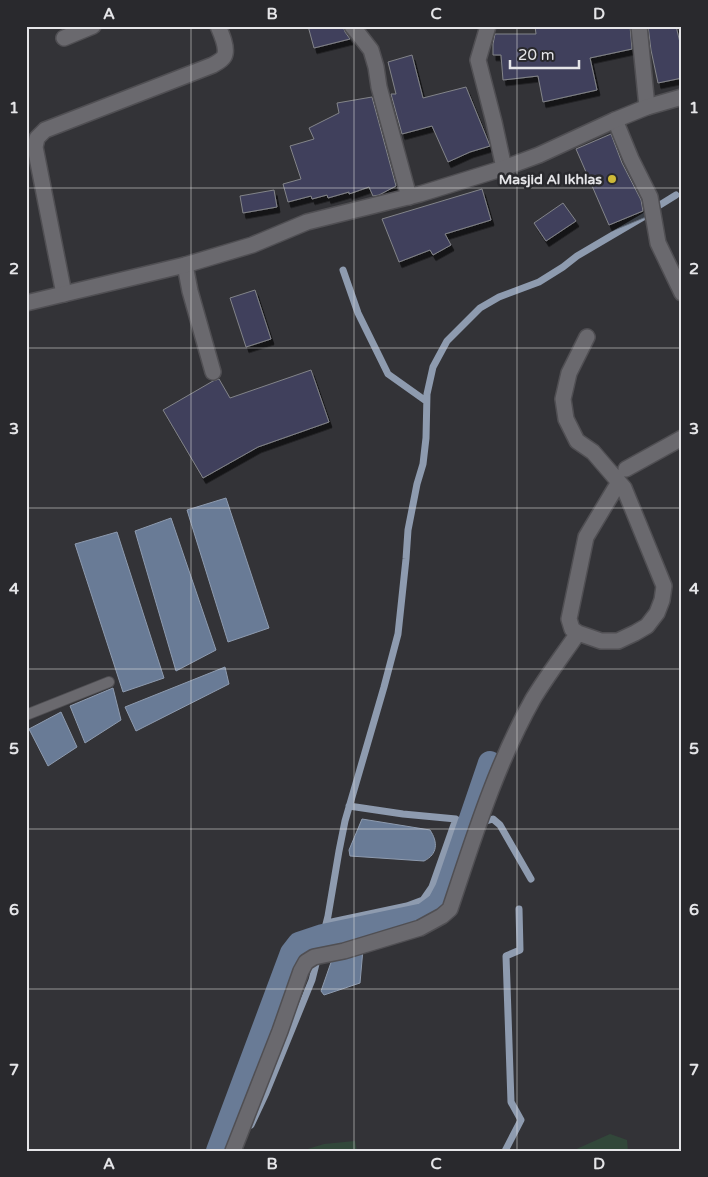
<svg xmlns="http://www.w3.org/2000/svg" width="708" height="1177" viewBox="0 0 708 1177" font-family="'Varela Round',sans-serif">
	<defs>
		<filter id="shadow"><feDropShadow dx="3" dy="5.5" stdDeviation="0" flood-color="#0009"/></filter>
	</defs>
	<rect width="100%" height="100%" fill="#333337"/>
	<path fill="#32473a" d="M610,1134L627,1140L628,1151H572Z
		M355,1141L357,1151H301L324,1144Z"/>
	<path fill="#697b96" stroke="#8e9baf" d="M226,498L269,628L228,642L187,510Z
		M171,518L216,650L176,671L135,531Z
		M117,532L164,678L123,692L75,544Z
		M225,667L229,684L136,731L125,707Z
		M113,688L121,720L85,743L70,706Z
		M61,712L77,747L48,766L29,729Z
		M362,819L430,830C438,842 438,854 424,861L350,856L349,850Z
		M363,949L360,983L324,995L321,991L335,951Z"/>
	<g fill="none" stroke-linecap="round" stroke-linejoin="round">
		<path stroke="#8e9baf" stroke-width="7" d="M343,270L358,313L388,374L426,401
			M482,824L483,822L493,819L500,825L531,879
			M327,923L407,906L423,900L432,887L456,819L403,814L349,806
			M251,1125L266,1093L312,980L328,916L339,851L345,821L384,687L398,634L406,559L408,530L417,484L423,464L426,438L427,394L433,367L447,341L480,308L499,297L539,282L563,267L577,256L645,216L655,208L676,195
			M505,1151L521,1120L511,1102L506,956L520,950L519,909"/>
		<path stroke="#697b96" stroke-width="24" d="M218,1151L292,953L299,944L323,936L424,915L439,904L447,889L490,763"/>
	</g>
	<path fill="#3f415c" stroke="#838489" filter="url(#shadow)" d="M308,26H343L345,32L350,39L314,48Z
		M535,26H630L632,49L590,58L597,90L543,102L538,76L503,80L501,55H493V44L495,34H536Z
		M648,26H676L682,51V78L658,83L651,50Z
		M412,55L423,98L466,87L490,146L470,152L448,162L432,126L402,134L391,94H396L388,62Z
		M372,97L396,186L379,195L373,196L369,187L349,194V192L328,198L327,195L312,199L311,196L288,202L283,184L301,179L290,146L314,139L309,128L339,113L337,103Z
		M611,134L622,163L641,200L643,211L609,225L576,149Z
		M482,189L491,220L445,234L451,245L433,255L430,250L399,262L382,219Z
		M274,190L277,207L243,213L240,196Z
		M563,203L576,221L546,241L534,223Z
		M255,290L271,339L246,347L230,298Z
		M311,370L329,422L258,447L203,478L163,410L213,381L219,379L230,398Z"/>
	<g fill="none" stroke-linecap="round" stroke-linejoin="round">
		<defs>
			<path id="service" d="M26,715L109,682"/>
			<path id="minor" d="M352,26L357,32L371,50L376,67L379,87L409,197
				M488,26L478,60L494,122L504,168
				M639,26L647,107
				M64,38L93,26
				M615,120L631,159L650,197L658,243L682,293
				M185,265L190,291L213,372
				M64,294L35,147L37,138L45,130L213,65C218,62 224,59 225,54C227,46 221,33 218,26
				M587,337L569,373L563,399L566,419L577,441L593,452L624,488L664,586L662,600L657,613L647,626L635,633L618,641H601L578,633L572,629L569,619L586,537L619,482
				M626,469L682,438
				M233,1151L280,1031L301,971L306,962L314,957L344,951L420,928L442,916L450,909C474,837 496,765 533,699C547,676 563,655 578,633"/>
			<path id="tertiary" d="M26,303L185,265L252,245L307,222L420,194L504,168L539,155L615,120L647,107L682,97"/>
		</defs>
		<use href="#service" stroke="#504f53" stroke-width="12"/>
		<use href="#minor" stroke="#504f53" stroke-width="18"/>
		<use href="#tertiary" stroke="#504f53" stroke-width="18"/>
		<use href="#service" stroke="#6a696e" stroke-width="10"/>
		<use href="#minor" stroke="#6a696e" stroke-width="15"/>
		<use href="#tertiary" stroke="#6a696e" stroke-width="15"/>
	</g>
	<path fill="none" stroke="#e5e5e8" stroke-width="1" stroke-opacity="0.55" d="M191,26V1151M354,26V1151M517,26V1151M26,188H682M26,348H682M26,508H682M26,669H682M26,829H682M26,989H682"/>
	<circle fill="#ceb938" stroke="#29292d" stroke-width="2" cx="612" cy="179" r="5"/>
	<g text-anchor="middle" stroke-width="5" stroke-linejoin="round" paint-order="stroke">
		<g font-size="14" font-weight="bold" fill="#e5e5e8" stroke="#29292d" text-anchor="end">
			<text x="602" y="184">Masjid Al Ikhlas</text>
		</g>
	</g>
	<rect width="708" height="1177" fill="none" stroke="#29292d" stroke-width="55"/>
	<path d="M510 60v8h69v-8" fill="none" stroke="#e5e5e8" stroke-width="2.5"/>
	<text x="518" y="60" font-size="15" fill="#e5e5e8" stroke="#29292d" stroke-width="4" paint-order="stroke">20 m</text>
	<rect x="28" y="28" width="652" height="1122" fill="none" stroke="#e5e5e8" stroke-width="2"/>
	<g font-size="16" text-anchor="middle" font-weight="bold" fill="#e5e5e8">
		<text x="109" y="19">A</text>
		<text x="272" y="19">B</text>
		<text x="436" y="19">C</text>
		<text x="599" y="19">D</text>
		<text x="14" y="113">1</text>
		<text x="694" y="113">1</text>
		<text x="14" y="274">2</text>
		<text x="694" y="274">2</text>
		<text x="14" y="434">3</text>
		<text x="694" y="434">3</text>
		<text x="14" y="594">4</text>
		<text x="694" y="594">4</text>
		<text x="14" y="754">5</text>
		<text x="694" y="754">5</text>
		<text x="14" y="915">6</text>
		<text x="694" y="915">6</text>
		<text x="14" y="1075">7</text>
		<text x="694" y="1075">7</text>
		<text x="109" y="1169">A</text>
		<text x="272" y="1169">B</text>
		<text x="436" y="1169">C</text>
		<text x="599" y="1169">D</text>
	</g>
</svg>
